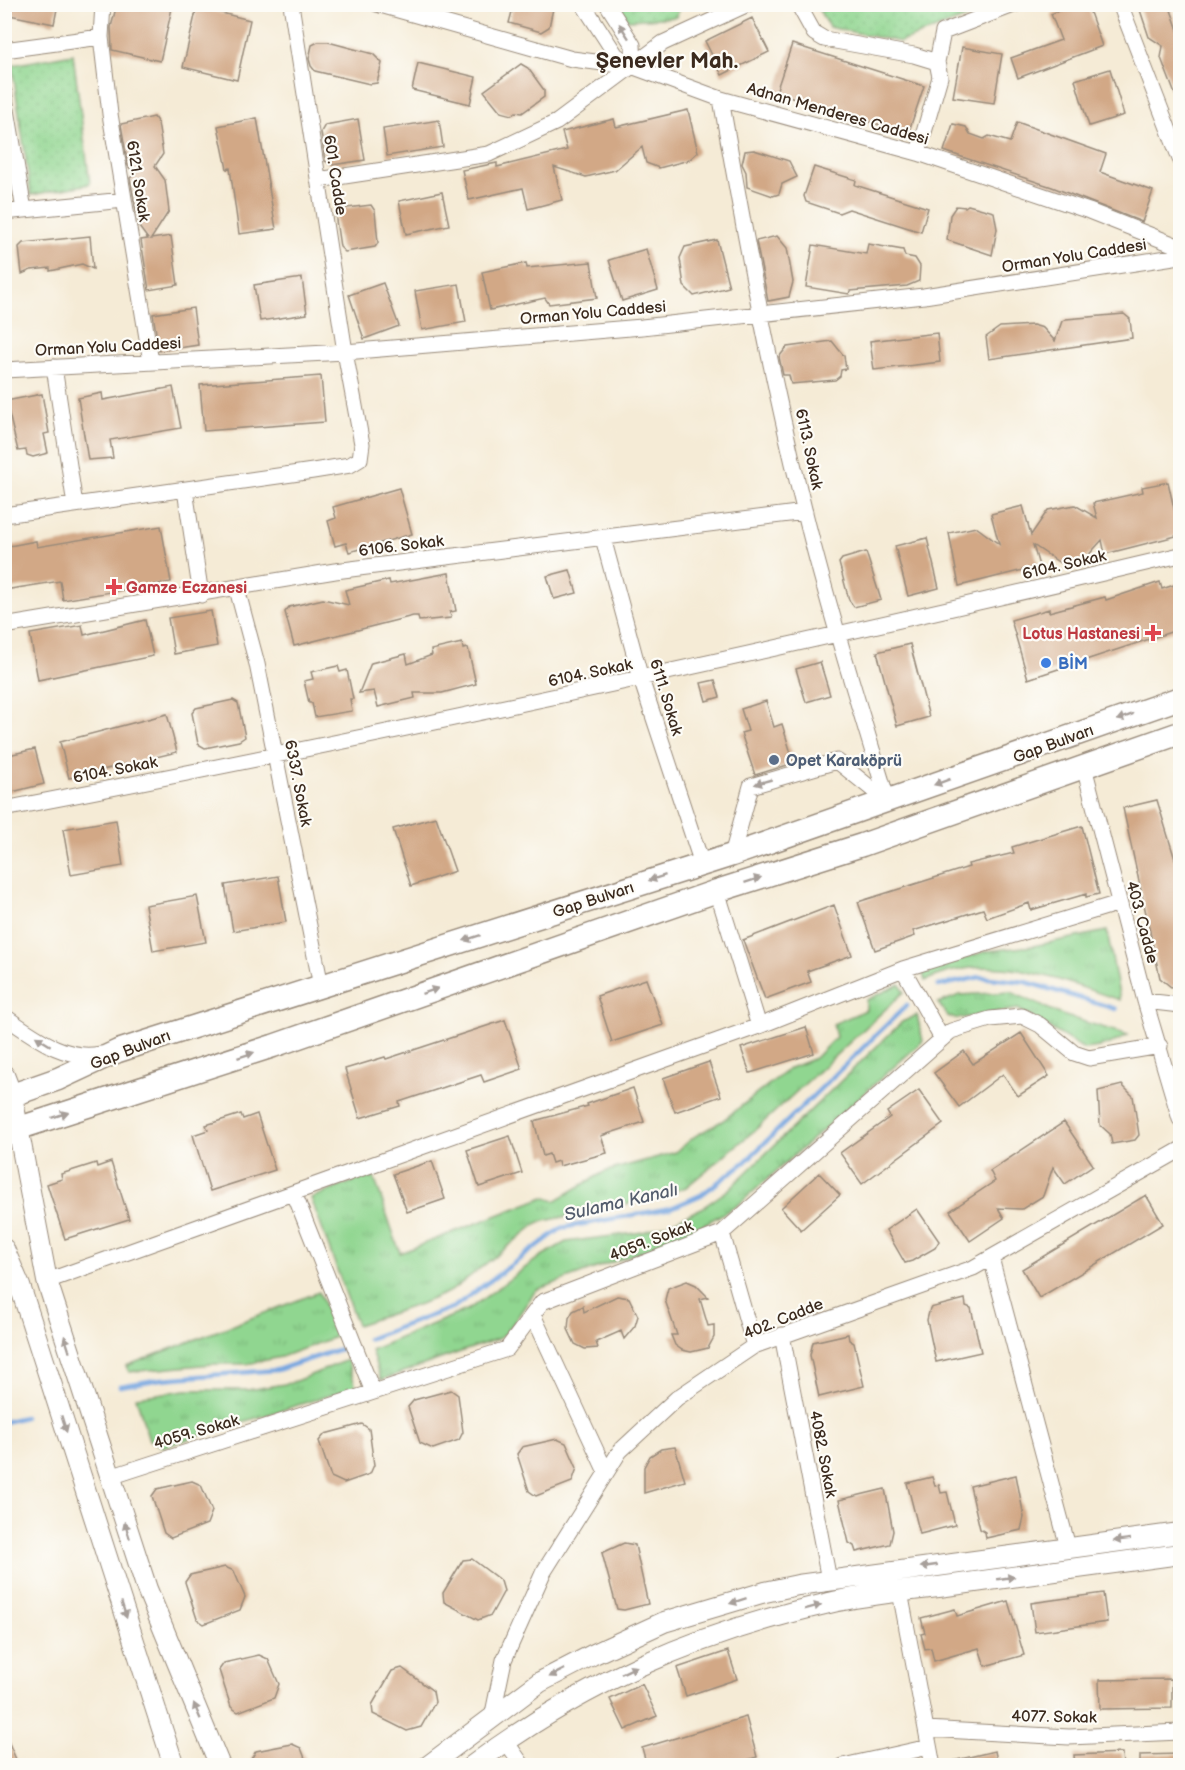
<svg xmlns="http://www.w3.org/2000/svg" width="1185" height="1770" viewBox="0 0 1185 1770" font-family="'Balsamiq Sans',sans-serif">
	<defs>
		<pattern id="grass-tufts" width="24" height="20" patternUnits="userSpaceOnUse" patternTransform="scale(1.5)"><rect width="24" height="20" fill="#90d690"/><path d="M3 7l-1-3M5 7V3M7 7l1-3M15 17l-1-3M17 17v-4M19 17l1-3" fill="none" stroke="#7db87c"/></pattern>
		<pattern id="park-dots" width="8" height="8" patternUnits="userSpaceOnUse" patternTransform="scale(1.5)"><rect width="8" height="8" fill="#90d690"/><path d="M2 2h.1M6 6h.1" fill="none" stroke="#7db87c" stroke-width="1.8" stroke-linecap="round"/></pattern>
	</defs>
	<rect width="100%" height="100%" fill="#fdfcf7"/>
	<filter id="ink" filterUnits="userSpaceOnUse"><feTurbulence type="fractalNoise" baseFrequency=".0167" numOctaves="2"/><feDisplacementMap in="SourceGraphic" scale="12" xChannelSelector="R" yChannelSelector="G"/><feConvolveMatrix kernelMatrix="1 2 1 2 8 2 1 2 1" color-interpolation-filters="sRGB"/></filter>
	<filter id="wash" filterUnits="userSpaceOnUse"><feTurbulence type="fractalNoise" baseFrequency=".008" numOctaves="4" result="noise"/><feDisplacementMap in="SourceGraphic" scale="24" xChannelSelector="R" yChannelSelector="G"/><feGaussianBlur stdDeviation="1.35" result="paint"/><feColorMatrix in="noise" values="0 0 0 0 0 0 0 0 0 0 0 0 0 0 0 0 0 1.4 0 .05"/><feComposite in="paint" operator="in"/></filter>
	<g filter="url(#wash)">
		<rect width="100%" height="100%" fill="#f5ebd6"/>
		<path fill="url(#grass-tufts)" stroke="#668057" stroke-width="1.5" d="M1107,931L1120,1000C1057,980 991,949 925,981L922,970L988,951L1033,946Z
			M900,984L904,992L754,1131L686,1187L648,1200L539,1222L451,1291L420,1304L357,1325L311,1198L373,1174L400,1253L544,1197L555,1201L604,1172L676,1152L695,1136L722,1121L790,1068L815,1058L836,1037L833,1024L866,1010V1000Z
			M1011,992L1062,1015L1128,1035C1114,1044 1101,1048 1084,1049L1018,1009L956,1019L948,1016L938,1003L960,995Z
			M917,1015L923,1041L738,1205L684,1236L536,1290L507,1332L500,1338L381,1380L371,1350L469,1309L540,1257L566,1242L643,1232L668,1224L702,1208L728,1190L902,1022Z
			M319,1292L338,1336L281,1357L247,1364H212L129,1372L126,1366Z
			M347,1360L356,1387L163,1447L149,1440L136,1397L185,1390H247L291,1383Z"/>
		<path fill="url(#park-dots)" stroke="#668057" stroke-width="1.5" d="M618,5H679L677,17L628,20Z
			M816,5H1002L900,42L829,27Z
			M73,54L90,184L31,195L12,65Z"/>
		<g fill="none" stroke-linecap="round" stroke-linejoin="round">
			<path stroke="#76a6e0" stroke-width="4.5" d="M938,986L980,977L1026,982L1116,1009
				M368,1339L454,1307L562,1228L671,1208L701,1195L745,1162L907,1005
				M120,1386L161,1379L277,1370L343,1348
				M4,1422L24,1417"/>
		</g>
		<g id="blocks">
			<path fill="#d2a886" d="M4,4H58L54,24L4,14Z
				M117,4H173L160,61L112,50L111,27Z
				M514,4H554L549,27L541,32L509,23Z
				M1075,4H1087L1102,46L1018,78L1011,58L1061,40L1051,14Z
				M1138,4H1169L1180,36V107L1161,58L1163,46L1149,37Z
				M197,7L250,20L237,80L183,67Z
				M752,18L769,52L722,75L705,41Z
				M318,42H328L373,54L382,63L377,83L370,84L315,71L311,66L309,59L312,45Z
				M792,44L924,86L908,134L776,92Z
				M962,47L1002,54L994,103L953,97Z
				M418,63L476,77L470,104L412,90Z
				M521,64L528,68L544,90V97L522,113L516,112L512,115L501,112L484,91Z
				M1110,69L1124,115L1089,126L1075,80Z
				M688,110L698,152L689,160L659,168L646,163L642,147L615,170L586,177L554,167L562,200L528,209L523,188L469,200L462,170L497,163V167L567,150L562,132L614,119L616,127Z
				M154,117L158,123L163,154L155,166L165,180L169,211L151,239L171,236L178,285L149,290L141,240L148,239L139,227L130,178L135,174L128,166L121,124Z
				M257,118L276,229L239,234L230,168L227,169L218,126Z
				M358,119L365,160L332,165L325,161L321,132L325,125Z
				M439,120L443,147L387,156L383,129Z
				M1017,122L1106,154L1100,172L1153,191L1142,222L1052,187L944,151L953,124L966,127L970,134L984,139L989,136L1010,142Z
				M754,150L789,161L797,177L782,184L779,194L773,196L747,187L746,172L742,164L745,151Z
				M814,167L856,180L855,185L928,208L921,232L849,209L839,213L806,202L804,196Z
				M442,192L449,225L406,234L399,201Z
				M371,205L375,211L378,243L375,247L345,252L340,247L335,213L339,209Z
				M968,205L994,212L997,229L992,255L947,240L950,215L956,206L965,207Z
				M90,236L93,269L82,264L50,271V268L31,270L22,274L19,247L23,243Z
				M777,236L787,248L793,282L789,297L768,301L756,241Z
				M717,240L729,287L694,296L684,286L680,258L685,247Z
				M868,244L903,250L905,256L915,258L920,266L919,281L907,286L850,291L849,294L806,287L813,245L866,254Z
				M646,249L658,290L622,301L609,260Z
				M591,262L597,298L549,304L545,298L490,310L482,272L526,263L527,268Z
				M302,278L307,314L260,321L254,285Z
				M383,283L399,326L364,339L349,295Z
				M459,284L466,322L422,330L415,291Z
				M193,308L198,345L159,351L153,314Z
				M1124,314L1130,319L1132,338L989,359L986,337L1000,327L1033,325L1043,328L1055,341L1062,321L1066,319Z
				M937,333L940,362L874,370L870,341Z
				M832,341L844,356L846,369L841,370L840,376L835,380L791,384L789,375H783L779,357L787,347Z
				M321,376L325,422L204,431L200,385Z
				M173,387L181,428L110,440L113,458L88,460L78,398L102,393L103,400Z
				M42,394L49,433L44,434L48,453L33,457L27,455L26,450L18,451L6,401Z
				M1168,482L1180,535L1105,554L1102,540L1084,560L1060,563L1033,545L1039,566L959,586L949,533L976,527L999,544L991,514L1023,506L1031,535L1048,510L1075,505L1097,518L1093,503L1143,492L1142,487Z
				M399,488L412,534L349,552L346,543L335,546L328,521L336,518L333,507Z
				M161,526L171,582L63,600L60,581L4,590V547L36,541L37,547Z
				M927,538L939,588L908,596L895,546Z
				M866,552L881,600L854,607L849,600L839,563L842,559Z
				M570,570L577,593L554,599L547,576Z
				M449,573L456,611L450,612L451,618L419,621L418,616H413L294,646L285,612L289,607L323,599L349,605L345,590L389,580L390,584Z
				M1160,582L1162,589L1180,583V629L1028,679L1011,620L1049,609V612L1105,597L1106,600Z
				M211,611L217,646L174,654L168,618Z
				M145,620L153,656L38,680L30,634L82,625L84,635Z
				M462,643L463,649L468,648L476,684L442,693H414L415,698L378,707L374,691L359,693L371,663L406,654L408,664L432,655L431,650Z
				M910,644L929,717L897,726L877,652Z
				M820,662L830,695L806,702L796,669Z
				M338,666L340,672L347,670L353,699H350L352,711L315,717L312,703H309L304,681L313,679L311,672Z
				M715,680L720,697L706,701L701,683Z
				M233,700L238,703L245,737L239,741L205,748L198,744L192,713L196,708Z
				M766,701L774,727L782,724L794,763L755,775L741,733L748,731L741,709Z
				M167,714L177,752L69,778L60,742Z
				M35,749L44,784L4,794V756Z
				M1157,800L1180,876V985L1171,987L1160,978L1123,808Z
				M436,817L455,871L411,886L393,829Z
				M116,820L123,866L71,875L63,829Z
				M1082,826L1099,894L1086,897V894L1031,910L1029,903L987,918L983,909L913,931L915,936L875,950L858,902L969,867L968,864L1014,853L1012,847Z
				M278,876L286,922L233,931L225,885Z
				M197,896L206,942L153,951L145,905Z
				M834,905L852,955L807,971L811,982L765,999L743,940Z
				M646,979L663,1025L612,1042L597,996Z
				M505,1020L522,1069L484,1082L481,1075L399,1102L400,1106L360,1118L345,1069L385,1057L386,1059Z
				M806,1027L814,1053L750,1073L741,1048Z
				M1021,1033L1049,1076L1018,1096L1003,1074L959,1107L934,1073L964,1051L973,1064Z
				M709,1062L721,1096L675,1112L663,1078Z
				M1122,1085L1133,1096L1139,1135L1135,1140L1112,1144L1110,1134L1100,1125L1098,1091Z
				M633,1088L644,1122L601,1136L607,1153L559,1166L558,1161L552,1163L549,1154L543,1156L534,1121L588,1106L587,1104Z
				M919,1090L943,1124L862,1184L840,1153L890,1117L887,1112Z
				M241,1114L243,1119L257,1114L275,1170L210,1191L193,1135L208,1130L206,1125Z
				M1064,1122L1093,1165L1065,1184L1053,1167L1043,1196L1022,1209L998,1208L1004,1218L970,1241L950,1211L995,1181L990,1171Z
				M510,1136L522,1173L479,1187L467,1150Z
				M432,1161L445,1199L407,1212L393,1174Z
				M111,1162L129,1219L65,1239L47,1184L62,1179L61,1174L96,1163L97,1167Z
				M819,1173L840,1195L801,1230L781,1208Z
				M1146,1195L1163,1224L1039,1298L1022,1269Z
				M917,1209L939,1241L935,1248L912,1261L905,1263L886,1230Z
				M687,1281L696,1285L708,1297L700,1299L708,1326L714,1325V1337L708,1348L691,1352L682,1350L675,1345L671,1335H677L665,1300L668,1288Z
				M617,1296L629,1298L638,1316L635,1326L624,1339L621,1331L596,1342L598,1348L585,1349L575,1344L568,1329L569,1318L573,1311L583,1306L584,1312Z
				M965,1299L966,1306L971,1308L981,1352L936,1362L927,1320L930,1308Z
				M848,1334L849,1340L854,1343L864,1386L819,1397L810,1355L813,1342Z
				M451,1390L458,1395L463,1432L459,1440L433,1449L420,1443L408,1407L414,1400Z
				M362,1424L369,1429L374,1465L370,1474L344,1483L331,1477L319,1441L325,1434Z
				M557,1439L566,1443L577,1468L572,1482L536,1496L529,1491L517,1454L522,1447Z
				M675,1447L685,1481L644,1493V1467L650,1456L661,1449Z
				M1016,1475L1024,1517L1021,1530L986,1538L985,1532L980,1529L970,1486Z
				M932,1477L935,1486L939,1485L941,1493L947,1492L955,1525L920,1534L907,1483Z
				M192,1481L201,1485L212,1511L207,1524L171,1538L164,1533L152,1496L157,1489Z
				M885,1489L893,1531L890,1544L856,1552L854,1546L849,1543L839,1500Z
				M624,1543L635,1545L648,1604L624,1610L617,1609L602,1553Z
				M472,1559L501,1581L504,1591L491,1615L478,1620L444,1602L443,1593L463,1560Z
				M225,1567L234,1571L245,1597L240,1610L204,1624L197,1619L185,1582L190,1575Z
				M1103,1593L1107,1622L1035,1632L1031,1603Z
				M1008,1601L1024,1655L985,1666L979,1648L934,1661L931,1648L925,1649L921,1634L925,1633L921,1618L955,1609L957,1616Z
				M728,1651L737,1679L686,1696L677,1668Z
				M259,1655L268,1659L279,1684L274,1698L238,1712L231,1707L219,1670L224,1663Z
				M402,1668L433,1691L435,1702L421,1727L407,1731L373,1714L372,1705L392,1671Z
				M1172,1679V1708L1100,1709L1099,1680Z
				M642,1684L657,1716L625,1730L610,1699Z
				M746,1717L757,1757L728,1766H647L642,1748Z
				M4,1732L19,1766H4Z
				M292,1744L301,1748L308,1766H253L251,1759L256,1751Z
				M995,1751L998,1766H952V1761Z
				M1122,1753L1123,1766H1075L1074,1755Z
				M1180,1754V1766H1140V1755Z"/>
		</g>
	</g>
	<g filter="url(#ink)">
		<use href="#blocks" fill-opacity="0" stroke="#988a7a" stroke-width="1.5"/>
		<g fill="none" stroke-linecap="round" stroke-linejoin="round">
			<defs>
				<path id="minor" d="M103,4L101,37L110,114L151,362
					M377,4L572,59L634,67L721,99L918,153L1089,211L1180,247
					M583,4L616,55L634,67L633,45L607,4
					M798,4L814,33L824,39L914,55L937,62L940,77L918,153
					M1120,4L1180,159
					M4,50L101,37
					M937,62L943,32L1016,4
					M4,92L24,210
					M721,99C745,237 771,377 805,513C829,610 859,706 888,802
					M318,180L489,154L557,122L663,43L748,4
					M4,212L124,200
					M54,367L75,505
					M4,370L345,352L642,327L924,296L1180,256
					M185,490L201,595
					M4,515L313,471L350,465L360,459L362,444L345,352L291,4
					M603,538L641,679L702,864
					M237,589L257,664L321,986
					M4,626L335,571L805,512
					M1084,767L1145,1001L1180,1119
					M4,809C399,733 790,647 1180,555
					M732,855L751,786L837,761L888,802
					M717,891L759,1026
					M903,969L942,1039
					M1145,1001L1180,1005
					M4,1016C34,1036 64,1061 100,1054
					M294,1193L373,1392
					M722,1233L754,1346
					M991,1258L1068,1547
					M47,1281L759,1026L903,969L1119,903
					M4,1291L20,1286
					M533,1315L606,1472
					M782,1335L829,1580
					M110,1477L507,1349L542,1302L722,1233L951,1031L990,1019L1022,1016L1040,1025L1074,1053L1089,1058L1160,1046
					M900,1592L933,1766
					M492,1718L504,1660L543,1573L620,1451L677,1398L754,1346L973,1268L1180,1150
					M926,1729L1069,1737L1180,1732
					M505,1740L523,1766
					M843,1766L929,1747"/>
				<path id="major" d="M4,1075L12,1096L47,1281L147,1589L220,1766
					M4,1249L20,1286L174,1766
					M428,1766L540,1682L592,1655L664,1622L765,1592L798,1585L1180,1533
					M472,1766C582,1683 695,1634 829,1603C867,1594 907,1591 946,1586C1024,1576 1102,1565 1180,1554"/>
				<path id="highway" d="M4,1098L58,1079L118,1051L732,855L1180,698
					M4,1133L273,1046L717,891L862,845L1180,733"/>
			</defs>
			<use href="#minor" stroke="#988a7a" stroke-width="17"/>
			<use href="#major" stroke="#988a7a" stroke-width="22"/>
			<use href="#highway" stroke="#988a7a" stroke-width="25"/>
			<use href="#minor" stroke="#fff" stroke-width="15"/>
			<use href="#major" stroke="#fff" stroke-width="20"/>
			<use href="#highway" stroke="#fff" stroke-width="22"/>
		</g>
		<defs><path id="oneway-solid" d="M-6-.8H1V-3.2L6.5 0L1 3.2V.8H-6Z" transform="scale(1.5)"/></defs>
		<g fill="#a79f9a">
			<use href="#oneway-solid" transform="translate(624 31) rotate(-123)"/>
			<use href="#oneway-solid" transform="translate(1125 717) rotate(160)"/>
			<use href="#oneway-solid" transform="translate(763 782) rotate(164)"/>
			<use href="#oneway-solid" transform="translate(942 782) rotate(160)"/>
			<use href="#oneway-solid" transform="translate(657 878) rotate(162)"/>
			<use href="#oneway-solid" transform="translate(753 880) rotate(-18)"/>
			<use href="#oneway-solid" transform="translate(472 938) rotate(162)"/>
			<use href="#oneway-solid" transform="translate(430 991) rotate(-19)"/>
			<use href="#oneway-solid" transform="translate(43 1041) rotate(-148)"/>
			<use href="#oneway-solid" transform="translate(246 1055) rotate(-18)"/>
			<use href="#oneway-solid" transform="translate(60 1115) rotate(-18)"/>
			<use href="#oneway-solid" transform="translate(67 1344) rotate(-108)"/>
			<use href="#oneway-solid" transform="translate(64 1424) rotate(72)"/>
			<use href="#oneway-solid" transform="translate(127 1530) rotate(-108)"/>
			<use href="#oneway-solid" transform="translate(1122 1540) rotate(173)"/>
			<use href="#oneway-solid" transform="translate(929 1566) rotate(172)"/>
			<use href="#oneway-solid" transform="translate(1006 1578) rotate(-8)"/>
			<use href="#oneway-solid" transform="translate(738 1601) rotate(162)"/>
			<use href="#oneway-solid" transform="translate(813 1607) rotate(-15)"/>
			<use href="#oneway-solid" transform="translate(124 1610) rotate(72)"/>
			<use href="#oneway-solid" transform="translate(629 1670) rotate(-25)"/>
			<use href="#oneway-solid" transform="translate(557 1673) rotate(153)"/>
			<use href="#oneway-solid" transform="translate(197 1711) rotate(-113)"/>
		</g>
	</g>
	<g fill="#e0444e" stroke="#fdfcf7" stroke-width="2">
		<path d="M111 578h6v6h6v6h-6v6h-6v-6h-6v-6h6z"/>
		<path d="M1150 624h6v6h6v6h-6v6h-6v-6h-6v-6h6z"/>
	</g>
	<circle fill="#3f7fe0" stroke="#fdfcf7" stroke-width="2" cx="1046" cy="663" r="6"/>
	<circle fill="#5c6f8a" stroke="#fdfcf7" stroke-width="2" cx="774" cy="760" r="6"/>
	<g text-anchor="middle" stroke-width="4.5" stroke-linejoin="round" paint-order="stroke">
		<g font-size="16" fill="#3b2a1e" stroke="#fdfcf7">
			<text transform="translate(838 113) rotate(16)" y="6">Adnan Menderes Caddesi</text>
			<text transform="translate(336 175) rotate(81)" y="6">601. Cadde</text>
			<text transform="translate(139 181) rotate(81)" y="6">6121. Sokak</text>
			<text transform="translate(1074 255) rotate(-9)" y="6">Orman Yolu Caddesi</text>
			<text transform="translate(593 312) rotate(-5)" y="6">Orman Yolu Caddesi</text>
			<text transform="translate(108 346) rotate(-3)" y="6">Orman Yolu Caddesi</text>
			<text transform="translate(810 449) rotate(78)" y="6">6113. Sokak</text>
			<text transform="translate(401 545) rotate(-7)" y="6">6106. Sokak</text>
			<text transform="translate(1064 564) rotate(-13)" y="6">6104. Sokak</text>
			<text transform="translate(590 672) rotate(-12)" y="6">6104. Sokak</text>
			<text transform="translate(667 697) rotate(73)" y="6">6111. Sokak</text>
			<text transform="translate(1053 743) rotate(-20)" y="6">Gap Bulvarı</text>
			<text transform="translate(115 769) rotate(-11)" y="6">6104. Sokak</text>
			<text transform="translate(299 783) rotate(79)" y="6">6337. Sokak</text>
			<text transform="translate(593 899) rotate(-18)" y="6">Gap Bulvarı</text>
			<text transform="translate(1143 922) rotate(75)" y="6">403. Cadde</text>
			<text transform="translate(130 1049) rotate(-21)" y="6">Gap Bulvarı</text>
			<text transform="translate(651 1240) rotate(-21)" y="6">4059. Sokak</text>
			<text transform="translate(783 1318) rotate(-22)" y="6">402. Cadde</text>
			<text transform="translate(196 1431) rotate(-16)" y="6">4059. Sokak</text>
			<text transform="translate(824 1454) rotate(79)" y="6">4082. Sokak</text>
			<text transform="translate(1054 1716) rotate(1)" y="6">4077. Sokak</text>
		</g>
		<g font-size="16" font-weight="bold" fill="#be3a42" stroke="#fdfcf7" text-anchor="start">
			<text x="126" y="593">Gamze Eczanesi</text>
			<text x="1140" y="639" text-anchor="end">Lotus Hastanesi</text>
		</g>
		<g font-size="16" font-weight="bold" fill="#366cbe" stroke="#fdfcf7" text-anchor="start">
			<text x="1058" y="669">BİM</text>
		</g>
		<g font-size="16" font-weight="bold" fill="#4e5e75" stroke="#fdfcf7" text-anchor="start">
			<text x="786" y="766">Opet Karaköprü</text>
		</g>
		<g font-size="18" font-style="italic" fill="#535c6c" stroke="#fdfcf7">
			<text transform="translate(621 1202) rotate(-13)" y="6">Sulama Kanalı</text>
		</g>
		<g font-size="22" font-weight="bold" fill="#3b2a1e" stroke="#fdfcf7">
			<text x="667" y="68">Şenevler Mah.</text>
		</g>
	</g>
	<rect width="1185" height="1770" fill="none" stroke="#fdfcf7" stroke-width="24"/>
</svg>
